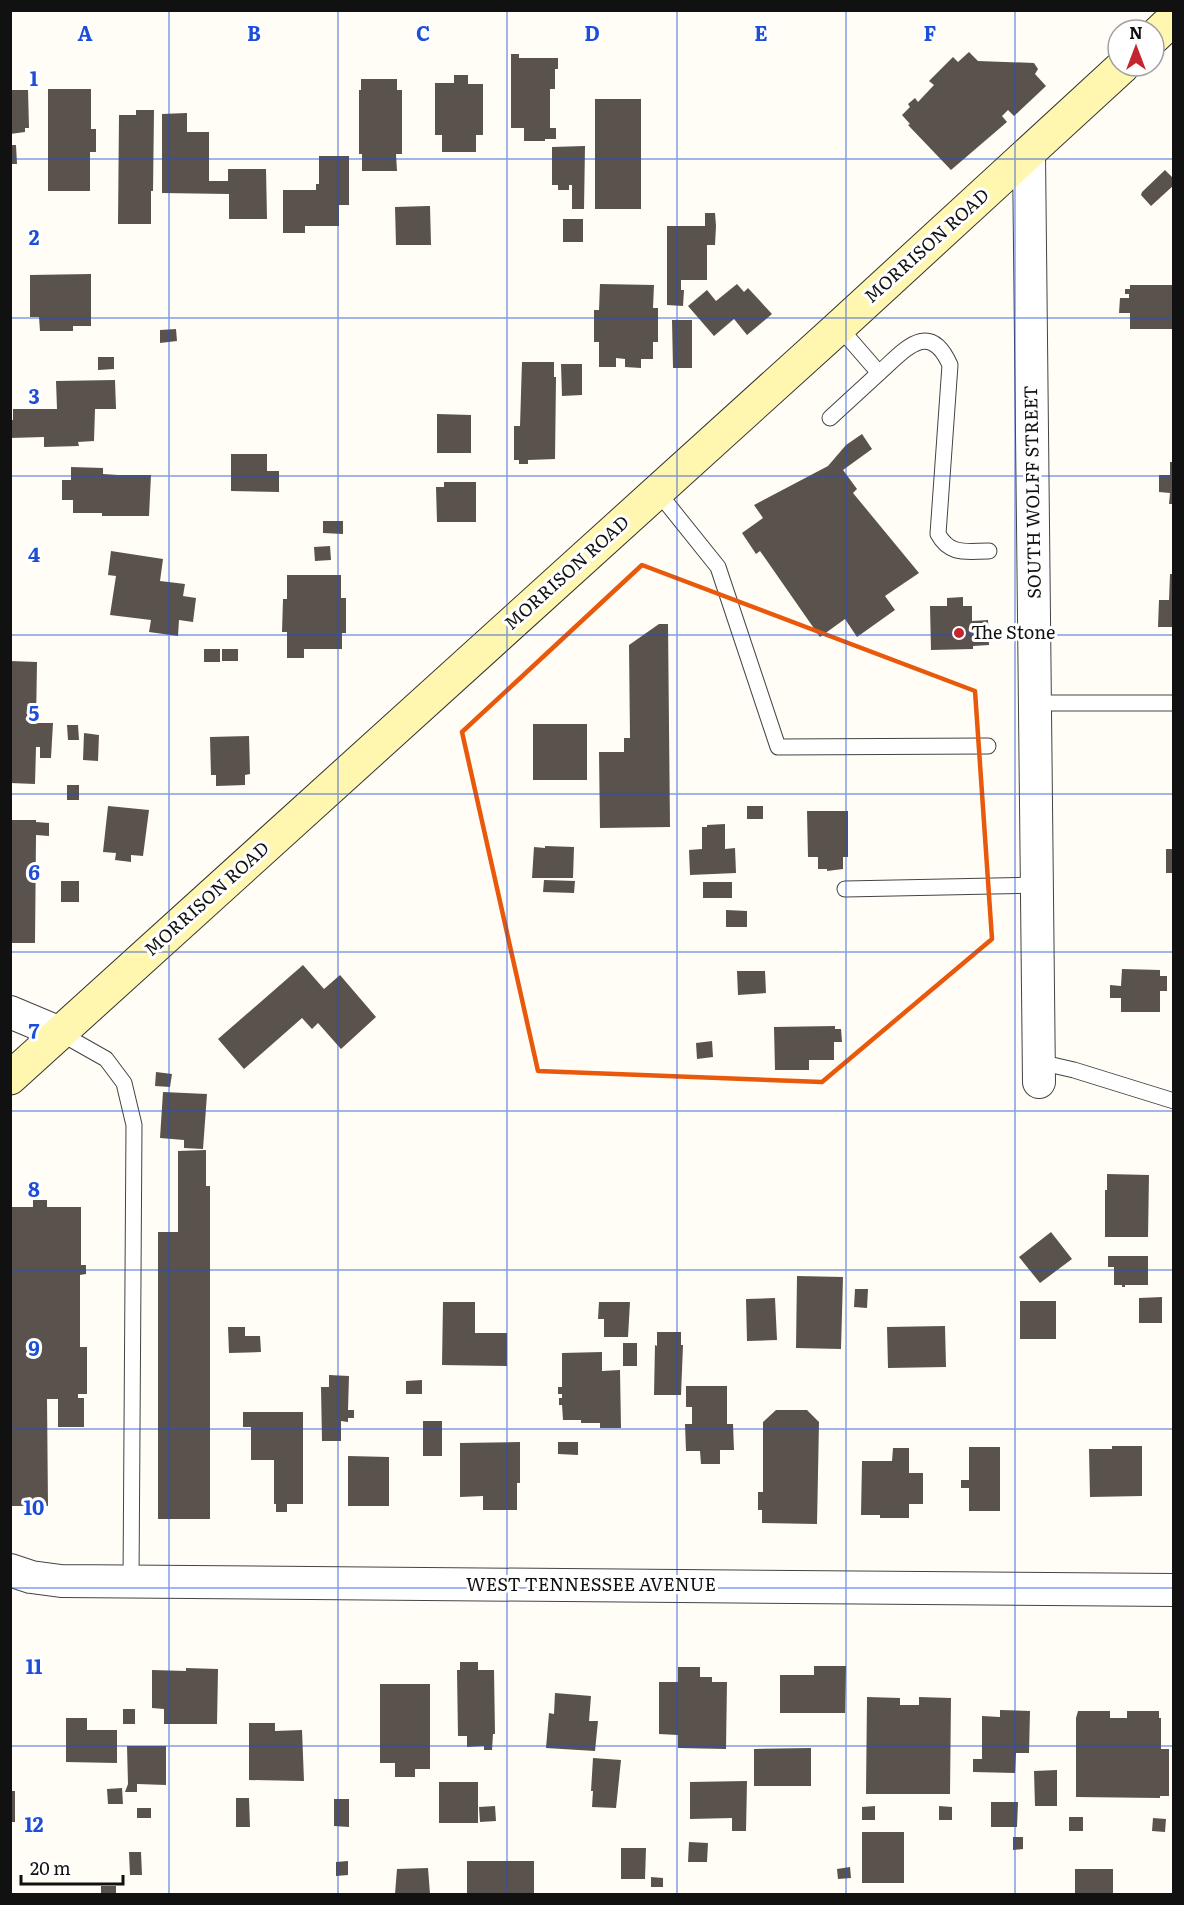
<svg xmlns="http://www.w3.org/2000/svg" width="1184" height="1905" viewBox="0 0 1184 1905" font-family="Literata,serif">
	<rect width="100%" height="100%" fill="#fffdf5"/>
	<path fill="#5a524d" d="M969,52L978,61L1034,63L1038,69L1035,74L1046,86L1014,116L1008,110L1002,116L1007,122L951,170L908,125L910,124L902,115L910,107L908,104L915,98L918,102L934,85L929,81L953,57L958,62Z
		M511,54H519V58H558V69H555V89H550V128H556V139H545V141H524V128H511Z
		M454,75H468V84H483V135H476V152H442V135H435V83H454Z
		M361,79H397V90H402V154H396L397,171H362V154H359V90H361Z
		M48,89H91V129H96V152H90V191H48Z
		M12,90H28L29,128H25V132L10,134Z
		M595,99H641V209H595Z
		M136,110H154L153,191H151V224H118L119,115H136Z
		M187,113V132H209V181H228V169H266L267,219H229V194L162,193V114Z
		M10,145H16L17,164H10Z
		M585,146L584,209H572V185H569V190H558V185H552V147Z
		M319,156H349V205H339V226H305V233H283V190H316V184H319Z
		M1165,170L1174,179V185L1151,206L1141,195L1142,192Z
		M428,206H430L431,245H396L395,207Z
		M705,213H715L716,226L715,245H707V280H681V290H684L683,306L667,305V226H705Z
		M563,219H583V242H563Z
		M91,274V326H73V331H40L39,317H30V275Z
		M600,284L654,285L653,308H658V342H653V359H641V368L625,367V359L616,358V367H599V342H594V310H599Z
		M737,284L744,292L748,288L772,314L747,335L734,319L714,336L688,306L707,290L716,301Z
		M1130,285H1174V329H1130V313H1119L1120,298H1129V294H1125V289H1130Z
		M672,320H692V368H673Z
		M176,329L177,341L160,343V330Z
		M98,357H114V369L98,370Z
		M522,362H554V377H556L555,459L528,460V464H519V460H514V426H520Z
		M561,364H582V395L562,396Z
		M115,380L116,409H95L94,441L78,442L79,446L44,447V437L10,438V420H13V409H57L56,381Z
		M437,414L471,415V453H437Z
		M862,434L872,449L843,470L857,489L853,493L919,573L885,596L895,610L857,637L845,619L820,637L760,551L756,554L742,533L763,518L754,505L828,466L846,445Z
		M231,454H267V471H279V492L231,491Z
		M1170,462H1174V504H1169L1170,493L1159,492V475H1170Z
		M71,467L103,468V474L118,475H151L149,516H102V513H73V500H62V480H71Z
		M444,482H476V522H437L436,487H444Z
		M323,521H343V534L323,533Z
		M330,546L331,560L315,561L314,547Z
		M111,551L163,559L160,581L185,584L183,596L196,598L193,622L179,620L178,636L149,632L151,620L110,615L116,576L108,575Z
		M1170,574H1174V627H1158L1159,600H1169Z
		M287,575H341V598H346V633H342V649H304V658H287V632H282L283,599H287Z
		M963,597V606H972V621L988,620L989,645L973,646V649L931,650L930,606H947V598Z
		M659,624H668L670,827L600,828L599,752H624V738H630L629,645Z
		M204,649H220V662H204Z
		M222,649H238V661H222Z
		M10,661L37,662L36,723H53L51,758H40V747H36L35,784L10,783Z
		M533,724H587V780H533Z
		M67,725H78L79,740H68Z
		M84,733L99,735L98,761L83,760Z
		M249,736L250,774L245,775V785L216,786V775H211L210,737Z
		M67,785H79V800H67Z
		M108,806L149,810L143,856L131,855V862L115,860L116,853L103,852Z
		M747,806H763V819H747Z
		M807,811H848V857H843V869L827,871V869H818V857H808Z
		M10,820H36V822L49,823V836L36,835L35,943H10Z
		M725,824V849L735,848L736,873L690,875L689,850L702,849V827H707V825Z
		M545,846L574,847L573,878H532L534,847L545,848Z
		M1166,849H1174V873H1166Z
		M544,880L575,881L574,893L543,892Z
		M61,881H79V902H61Z
		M703,882H732V898H703Z
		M726,910L747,911V927H726Z
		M303,965L324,989L340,975L376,1017L341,1049L318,1023L312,1029L302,1018L244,1069L218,1039Z
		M1122,969L1160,970V976H1167V991H1160V1012H1121V998H1110V985L1121,986Z
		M737,971H765L766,993L738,995Z
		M835,1026V1029H841L842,1042H834V1060H809V1070H775L774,1027Z
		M712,1041L713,1057L697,1059L696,1043Z
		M156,1072L172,1074L170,1087L155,1086Z
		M163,1092L207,1094L203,1149L184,1148V1140L160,1138Z
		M206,1150V1186H210V1519H158V1232H178V1151Z
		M1107,1174L1149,1175L1148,1237H1105V1190H1107Z
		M33,1200H47V1207H81V1265H86V1274L80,1275V1347H87V1394H78V1398H84V1427H58V1399H47L48,1506H10V1207H33Z
		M1051,1232L1072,1259L1040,1283L1019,1257Z
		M1108,1256H1148V1285H1125V1287H1122V1285H1114V1267H1108Z
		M797,1276L843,1277L841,1349L796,1348Z
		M855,1289H868L867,1308L854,1307Z
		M1162,1297V1323H1139V1298Z
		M775,1298L777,1340L747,1341L746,1299Z
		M1020,1301H1056V1339H1020Z
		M443,1302H475V1333H507V1366L442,1365Z
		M599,1302H630L628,1337H604V1319H598Z
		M945,1326L946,1367L888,1368L887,1327Z
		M228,1327H245V1336H260L261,1352L229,1353Z
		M657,1332H681V1345H683L681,1395H654L655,1345L657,1346Z
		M623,1343H637V1366H623Z
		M602,1352V1371L620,1370L621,1428H600V1423H581V1420H563L562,1405H559V1398H562V1394H558V1387H562V1353Z
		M329,1375L349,1376L348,1410H354V1418H348V1422L341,1421V1441H322L321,1387H329Z
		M422,1380V1394H406V1381Z
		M686,1386H727V1424H733L734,1450H720V1464H701L700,1451H686L685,1424H692V1407H686Z
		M776,1410H807L819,1422L817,1524L762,1523V1510H758V1492H763V1422Z
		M243,1412H303V1504H287V1512H276V1504H274V1460H251V1427H243Z
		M423,1421H442V1456H423Z
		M520,1442V1483H517V1510H483V1496L460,1497V1443Z
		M558,1442H578V1455L558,1454Z
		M1112,1446H1142V1496L1090,1497L1089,1449H1112Z
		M969,1447H1000V1511H969V1488H961V1480H969Z
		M893,1448H909V1473H923V1504H909V1518H880V1515H861L862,1461H892Z
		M348,1456L389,1457V1506H348Z
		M460,1662H478V1670H494L495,1734H493L492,1750H484V1746L467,1747V1736H458L457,1670H460Z
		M814,1666H846L845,1713H780V1675H814Z
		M678,1667H700V1677H712V1682H727L726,1749L678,1748V1735L659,1734V1682H678Z
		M186,1668L218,1669L217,1724H164V1709L152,1708V1670L186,1671Z
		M380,1684H430V1769H415V1777H395V1763H380Z
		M555,1693L591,1696L589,1721H598L595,1751L546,1748L549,1713L554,1714Z
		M867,1697L900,1698V1705H919V1697L951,1698L950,1794H866Z
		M123,1709H135V1724H123Z
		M1000,1710L1030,1711L1029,1753H1016L1015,1773L973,1772V1759H982V1716L1000,1717Z
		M1078,1711H1110V1718H1127V1711H1159V1718H1161V1749H1169V1796H1160V1798L1076,1797V1718Z
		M66,1718H87V1730H117V1763L66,1762Z
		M249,1723H275V1731L302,1730L304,1781L249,1780Z
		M127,1746H166V1785L137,1784V1792H125L128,1784Z
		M811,1748V1786H754V1749Z
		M593,1758L621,1760L616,1808L592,1807L593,1791H591Z
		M1057,1770V1806H1035L1034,1771Z
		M747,1781L746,1831H732V1818L690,1819V1782Z
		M439,1782H478V1823H439Z
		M122,1788L123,1804H108L107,1789Z
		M10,1791H15V1822H10Z
		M236,1798H249L250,1827H236Z
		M334,1799H349V1827L334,1826Z
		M991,1802H1018L1017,1827H991Z
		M495,1806L496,1821L480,1822L479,1807Z
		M875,1806V1820H862V1807Z
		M939,1806L952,1807V1820H939Z
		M137,1808H151V1818H137Z
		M1069,1817H1083V1831H1069Z
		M1153,1818L1166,1819L1165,1832L1152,1831Z
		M862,1832H904V1883H862Z
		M1013,1837H1023V1849L1013,1850Z
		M689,1842L708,1843L707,1862H688Z
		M621,1848H646L645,1879H621Z
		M129,1852H141L142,1875H130Z
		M348,1861V1875L336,1876V1862Z
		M467,1861H534V1894H467Z
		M850,1867L851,1878L838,1879L837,1869Z
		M428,1868L430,1894H395L397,1869Z
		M1075,1869H1113V1894H1075Z
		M651,1877L663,1878V1887H651Z
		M101,1886H116V1894H101Z"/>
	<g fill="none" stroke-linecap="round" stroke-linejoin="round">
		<defs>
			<path id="lane" d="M879,373C904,351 929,318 950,365L938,534C950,556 967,551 989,551
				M830,418L879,373L839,327
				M657,491L718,567L778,747L988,746
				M1035,703H1174
				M845,889L1037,885
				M60,1033L106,1059L124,1083L134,1125L131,1582
				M1039,1062L1074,1070L1174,1101"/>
			<path id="street" d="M1029,154L1039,1082
				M10,1012L60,1033
				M10,1570L31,1577L61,1581L1174,1590"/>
			<path id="secondary" d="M1154,37L1174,18
				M10,1078L839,327L1123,66"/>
		</defs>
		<use href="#lane" stroke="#444" stroke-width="17"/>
		<use href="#street" stroke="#444" stroke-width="34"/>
		<use href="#secondary" stroke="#333" stroke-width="35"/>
		<use href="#lane" stroke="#fff" stroke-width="15"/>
		<use href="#street" stroke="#fff" stroke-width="32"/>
		<use href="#secondary" stroke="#fff6b0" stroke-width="33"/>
	</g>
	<path fill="none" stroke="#e8590c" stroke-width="4.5" stroke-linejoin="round" d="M642,565L975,691L992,939L822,1082L538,1071L462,732Z"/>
	<path fill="none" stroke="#1d4ed8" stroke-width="1.5" stroke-opacity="0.55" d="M169,10V1894M338,10V1894M507,10V1894M677,10V1894M846,10V1894M1015,10V1894M10,159H1174M10,318H1174M10,476H1174M10,635H1174M10,794H1174M10,952H1174M10,1111H1174M10,1270H1174M10,1429H1174M10,1588H1174M10,1746H1174"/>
	<circle fill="#c4262e" stroke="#fff" stroke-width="2" cx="959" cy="633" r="6"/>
	<g text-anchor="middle" stroke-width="6" stroke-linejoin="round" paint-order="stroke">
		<g font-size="18" fill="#111" stroke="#fff">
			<text transform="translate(927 246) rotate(-42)" y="6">MORRISON ROAD</text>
			<text transform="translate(1033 492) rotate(-91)" y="6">SOUTH WOLFF STREET</text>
			<text transform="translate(567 573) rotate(-42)" y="6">MORRISON ROAD</text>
			<text transform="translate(207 899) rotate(-42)" y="6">MORRISON ROAD</text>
			<text x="591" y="1591">WEST TENNESSEE AVENUE</text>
		</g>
		<g font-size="18" fill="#111" stroke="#fff" text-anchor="start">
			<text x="971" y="639">The Stone</text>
		</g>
	</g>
	<g font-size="20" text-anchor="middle" font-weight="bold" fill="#1d4ed8" stroke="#fff" stroke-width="6" stroke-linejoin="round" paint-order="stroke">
		<text x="85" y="41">A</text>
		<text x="254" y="41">B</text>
		<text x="423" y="41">C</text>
		<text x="592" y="41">D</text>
		<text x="761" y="41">E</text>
		<text x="930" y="41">F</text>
		<text x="34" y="86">1</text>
		<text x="34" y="245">2</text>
		<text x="34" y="404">3</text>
		<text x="34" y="562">4</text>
		<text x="34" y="721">5</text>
		<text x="34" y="880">6</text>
		<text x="34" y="1039">7</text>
		<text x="34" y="1197">8</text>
		<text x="34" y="1356">9</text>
		<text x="34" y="1515">10</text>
		<text x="34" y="1674">11</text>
		<text x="34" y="1832">12</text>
	</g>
	<rect width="1184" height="1905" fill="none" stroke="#111111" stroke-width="24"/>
	<g transform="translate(1136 48)"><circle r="28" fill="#ffffff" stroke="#a0a0a0" stroke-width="1.5"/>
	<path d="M0-4.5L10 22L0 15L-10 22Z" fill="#c4262e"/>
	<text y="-9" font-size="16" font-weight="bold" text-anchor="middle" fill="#111111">N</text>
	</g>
	<path d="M21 1875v9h102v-9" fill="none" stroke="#111111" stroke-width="3"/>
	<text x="30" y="1875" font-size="18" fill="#111111" stroke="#ffffff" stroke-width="4.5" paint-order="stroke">20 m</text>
</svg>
